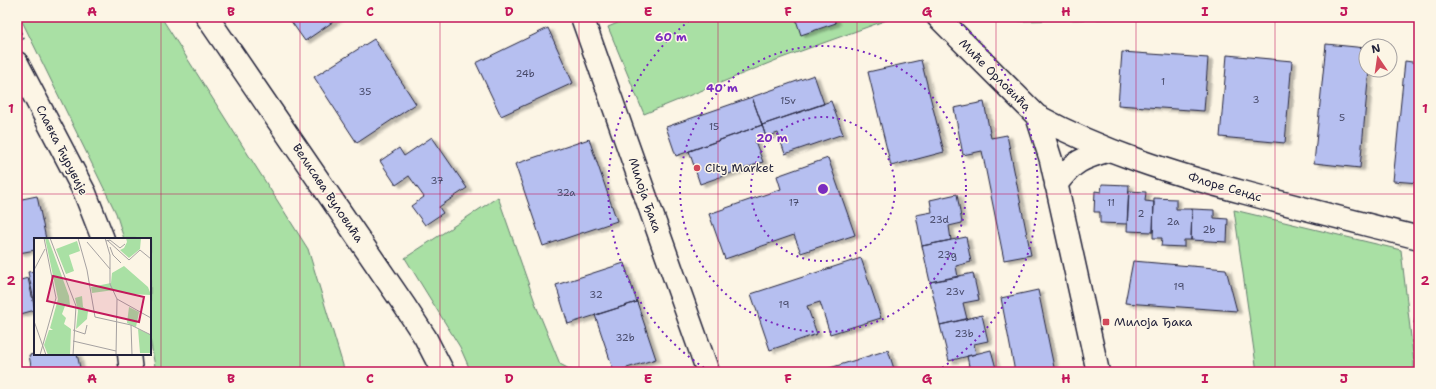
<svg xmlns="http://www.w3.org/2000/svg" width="1436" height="389" viewBox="0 0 1436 389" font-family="'Shantell Sans',sans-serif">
	<defs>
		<filter id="shadow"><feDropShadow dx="4.5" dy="2.5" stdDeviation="1" flood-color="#0004"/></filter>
	</defs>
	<rect width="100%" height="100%" fill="#fcf5e5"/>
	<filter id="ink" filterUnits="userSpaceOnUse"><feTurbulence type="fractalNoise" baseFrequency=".025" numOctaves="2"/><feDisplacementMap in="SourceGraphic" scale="8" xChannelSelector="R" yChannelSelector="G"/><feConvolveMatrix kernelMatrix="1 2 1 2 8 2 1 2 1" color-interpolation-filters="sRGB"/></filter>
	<g filter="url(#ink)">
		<path fill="#a9e0a4" stroke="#668170" d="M20,17H161L308,249L345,372H156L150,339V239H124L116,213Z
			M632,17H895L779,59L644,114L608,27Z
			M1007,17H1189L1020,21Z
			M498,197L537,308L560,364L575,372H471L460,347L405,258Z
			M1234,210L1401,250L1414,363V372H1257Z"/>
		<path fill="#b6bff0" stroke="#22223b" filter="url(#shadow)" d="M288,17H340L305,41Z
			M795,17H834L836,23L801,35Z
			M548,28L573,83L501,116L476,63Z
			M374,39L416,104L357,143L314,77Z
			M1326,44L1366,48V70H1369L1360,168L1314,163Z
			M1122,52L1208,58L1204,111L1118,105Z
			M1227,55L1292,61L1285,143L1220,137Z
			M921,60L944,152L891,166L868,72Z
			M1405,61L1419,63V183L1393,181Z
			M814,75L824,104L762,125L752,97Z
			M752,97L762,125L676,156L666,127Z
			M831,101L843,134L785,154L778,133L766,137L762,125Z
			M984,102L991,138L1007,135L1031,255L1004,260L982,151L963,155L954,108Z
			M762,125L766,137L755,141L763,162L700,184L689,151Z
			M432,137L467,188L439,207L443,213L425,225L411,206L424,197L409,176L396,185L380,161L399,148L404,156Z
			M589,139L617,221L543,246L515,164Z
			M828,158L855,235L801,253L794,235L725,259L709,214L781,189L777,176Z
			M1102,184L1129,185L1127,224L1100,223V212H1094L1095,191L1101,192Z
			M1129,191L1146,192L1145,201L1154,202L1153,232L1127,231Z
			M957,194L962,223L949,226L951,240L922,246L916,215L932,212L930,200Z
			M37,196L46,239H35V250L19,253L17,245V200Z
			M1154,198L1176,199V209H1192L1191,240H1184V247L1161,246L1162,238H1153Z
			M1192,209L1214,210V218L1228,219L1227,242L1191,240Z
			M966,237L971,262L956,266L958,277L930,282L922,246Z
			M861,258L881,318L830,334L820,302L807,306L817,334L770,350L751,294Z
			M1133,261L1226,269L1237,311L1125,303Z
			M624,263L637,302L568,324L556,285Z
			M35,271V305L28,272Z
			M973,273L979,300L963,303L967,319L940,325L930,282Z
			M28,278L35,310L17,315V281Z
			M1038,290L1055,372H1015L1001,298Z
			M637,302L656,359L614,372L595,315Z
			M1419,305V324L1414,323Z
			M982,315L988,341L974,344L976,354L949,361L940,325Z
			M888,350L895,372H817Z
			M991,350L997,372H951V371L969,366L967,356Z
			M35,354H77L81,372H32L29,355Z"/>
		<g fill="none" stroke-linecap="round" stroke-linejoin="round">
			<defs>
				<path id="minor" d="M207,17L404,305L425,337L443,372
					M582,17L708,372
					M938,17L1037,116L1051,160L1098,372
					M17,63L85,193L103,239
					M1037,116C1103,152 1174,174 1246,193C1304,209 1361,223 1419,238
					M1056,185C1073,161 1083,158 1110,150
					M129,354L131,372"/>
			</defs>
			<use href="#minor" stroke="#22223b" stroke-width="25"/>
			<path stroke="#22223b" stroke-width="2.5" stroke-dasharray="3 3" stroke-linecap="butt" d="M17,26L25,42"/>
			<use href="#minor" stroke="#fcf5e5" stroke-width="22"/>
		</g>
	</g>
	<path fill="none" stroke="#c2185b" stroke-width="1" stroke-opacity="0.55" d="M161,17V372M300,17V372M440,17V372M579,17V372M718,17V372M857,17V372M996,17V372M1136,17V372M1275,17V372M17,194H1419"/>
	<g fill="none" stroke="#7b2cbf" stroke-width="2" stroke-dasharray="2 4">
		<circle cx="823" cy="189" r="72"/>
		<circle cx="823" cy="189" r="143"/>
		<path d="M709 371A215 215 0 0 1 694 17M952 17A215 215 0 0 1 937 371"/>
	</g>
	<g fill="#d1495b" stroke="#fcf5e5" stroke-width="1.5">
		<circle cx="697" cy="168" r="4"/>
		<rect x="1102" y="318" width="8" height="8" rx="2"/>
	</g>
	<g text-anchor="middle" stroke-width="3" stroke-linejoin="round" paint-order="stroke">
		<g font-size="10" fill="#474968">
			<text x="525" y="77">24b</text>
			<text x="1163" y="85">1</text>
			<text x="365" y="95">35</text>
			<text x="1256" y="103">3</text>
			<text x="788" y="104">15v</text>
			<text x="1342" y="121">5</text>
			<text x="714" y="130">15</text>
			<text x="437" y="184">37</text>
			<text x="566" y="196">32a</text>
			<text x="794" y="206">17</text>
			<text x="1111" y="206">11</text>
			<text x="1141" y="217">2</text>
			<text x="939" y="223">23d</text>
			<text x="1173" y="225">2a</text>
			<text x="1209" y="233">2b</text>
			<text x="947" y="258">23g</text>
			<text x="1179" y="290">19</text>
			<text x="955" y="295">23v</text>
			<text x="596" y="298">32</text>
			<text x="784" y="308">19</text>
			<text x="964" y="337">23b</text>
			<text x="625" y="341">32b</text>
		</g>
		<g font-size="12" fill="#22223b" stroke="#fcf5e5">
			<text transform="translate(995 75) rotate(45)" y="4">Миће Орловића</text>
			<text transform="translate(62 150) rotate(63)" y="4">Славка Ћурувије</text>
			<text transform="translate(1225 187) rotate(16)" y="4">Флоре Сендс</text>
			<text transform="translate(328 193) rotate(56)" y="4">Велисава Вуловића</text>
			<text transform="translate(645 195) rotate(71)" y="4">Милоја Ђака</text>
		</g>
		<g font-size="12" fill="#22223b" stroke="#fcf5e5" text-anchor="start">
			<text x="705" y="172">City Market</text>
			<text x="1114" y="326">Милоја Ђака</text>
		</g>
	</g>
	<g transform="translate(34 238)">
		<rect width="117" height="117" fill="#fcf5e5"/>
		<path d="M11,0H14L35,58L36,67L31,68L28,76L32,80L30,86L37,91L36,117H14L10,107L13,98L16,99L13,98L15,92H19L16,90L24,61ZM92,0H107L106,11L95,20L86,12L90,10L93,4ZM43,3L46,13L35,17L40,33L32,36L22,11ZM90,28L114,49L117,57L94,56L80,52L58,55L57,49L77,45L78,35ZM48,58L49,69L54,73L53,81L42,91L44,73L41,60ZM95,69L105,74L102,89L93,85ZM104,91L117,97L116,115H106Z" fill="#a9e0a4"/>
		<path fill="none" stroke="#a5a1a1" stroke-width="1" d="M16,0L42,68L39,117M44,0L53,32L61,79L97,87L117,97M71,0L76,17V46L83,61L82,117M73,2L95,22L106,12L117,21M72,3L76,2L86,10L91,6M53,4L76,31M76,9L79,17L87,25M0,32L11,11M83,61L117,80M0,83L12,117M97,87L98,117M39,92L51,96L53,87M39,103L82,113M6,117L22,60L10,0"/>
		<path fill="#c2185b" fill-opacity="0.15" stroke="#c2185b" stroke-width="2" d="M19,38L110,59L105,84L13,63Z"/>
		<rect width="117" height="117" fill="none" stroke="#22223b" stroke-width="2"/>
	</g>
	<circle cx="823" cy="189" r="6" fill="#7b2cbf" stroke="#fcf5e5" stroke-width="2"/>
	<g font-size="12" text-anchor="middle" font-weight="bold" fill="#7b2cbf" stroke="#fcf5e5" stroke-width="3" stroke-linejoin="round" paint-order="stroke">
		<text x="671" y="41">60 m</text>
		<text x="722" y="92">40 m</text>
		<text x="772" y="142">20 m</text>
	</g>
	<rect width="1436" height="389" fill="none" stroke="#fcf5e5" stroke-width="44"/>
	<g transform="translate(1378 58) rotate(347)"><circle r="19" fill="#fcf5e5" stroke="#a5a1a1"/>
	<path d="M0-3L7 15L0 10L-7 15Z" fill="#d1495b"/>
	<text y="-6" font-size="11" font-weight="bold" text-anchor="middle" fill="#22223b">N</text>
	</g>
	<rect x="22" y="22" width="1392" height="345" fill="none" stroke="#c2185b" stroke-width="1.5"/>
	<g font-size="13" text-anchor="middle" font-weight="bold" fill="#c2185b">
		<text x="92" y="16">A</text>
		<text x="231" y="16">B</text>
		<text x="370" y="16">C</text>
		<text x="509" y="16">D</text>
		<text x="648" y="16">E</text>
		<text x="788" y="16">F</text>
		<text x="927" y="16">G</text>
		<text x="1066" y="16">H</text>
		<text x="1205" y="16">I</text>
		<text x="1344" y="16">J</text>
		<text x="11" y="113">1</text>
		<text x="1425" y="113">1</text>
		<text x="11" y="285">2</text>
		<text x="1425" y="285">2</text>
		<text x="92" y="383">A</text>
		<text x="231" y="383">B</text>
		<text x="370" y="383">C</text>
		<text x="509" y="383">D</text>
		<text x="648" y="383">E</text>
		<text x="788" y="383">F</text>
		<text x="927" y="383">G</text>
		<text x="1066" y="383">H</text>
		<text x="1205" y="383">I</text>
		<text x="1344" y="383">J</text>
	</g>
</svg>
